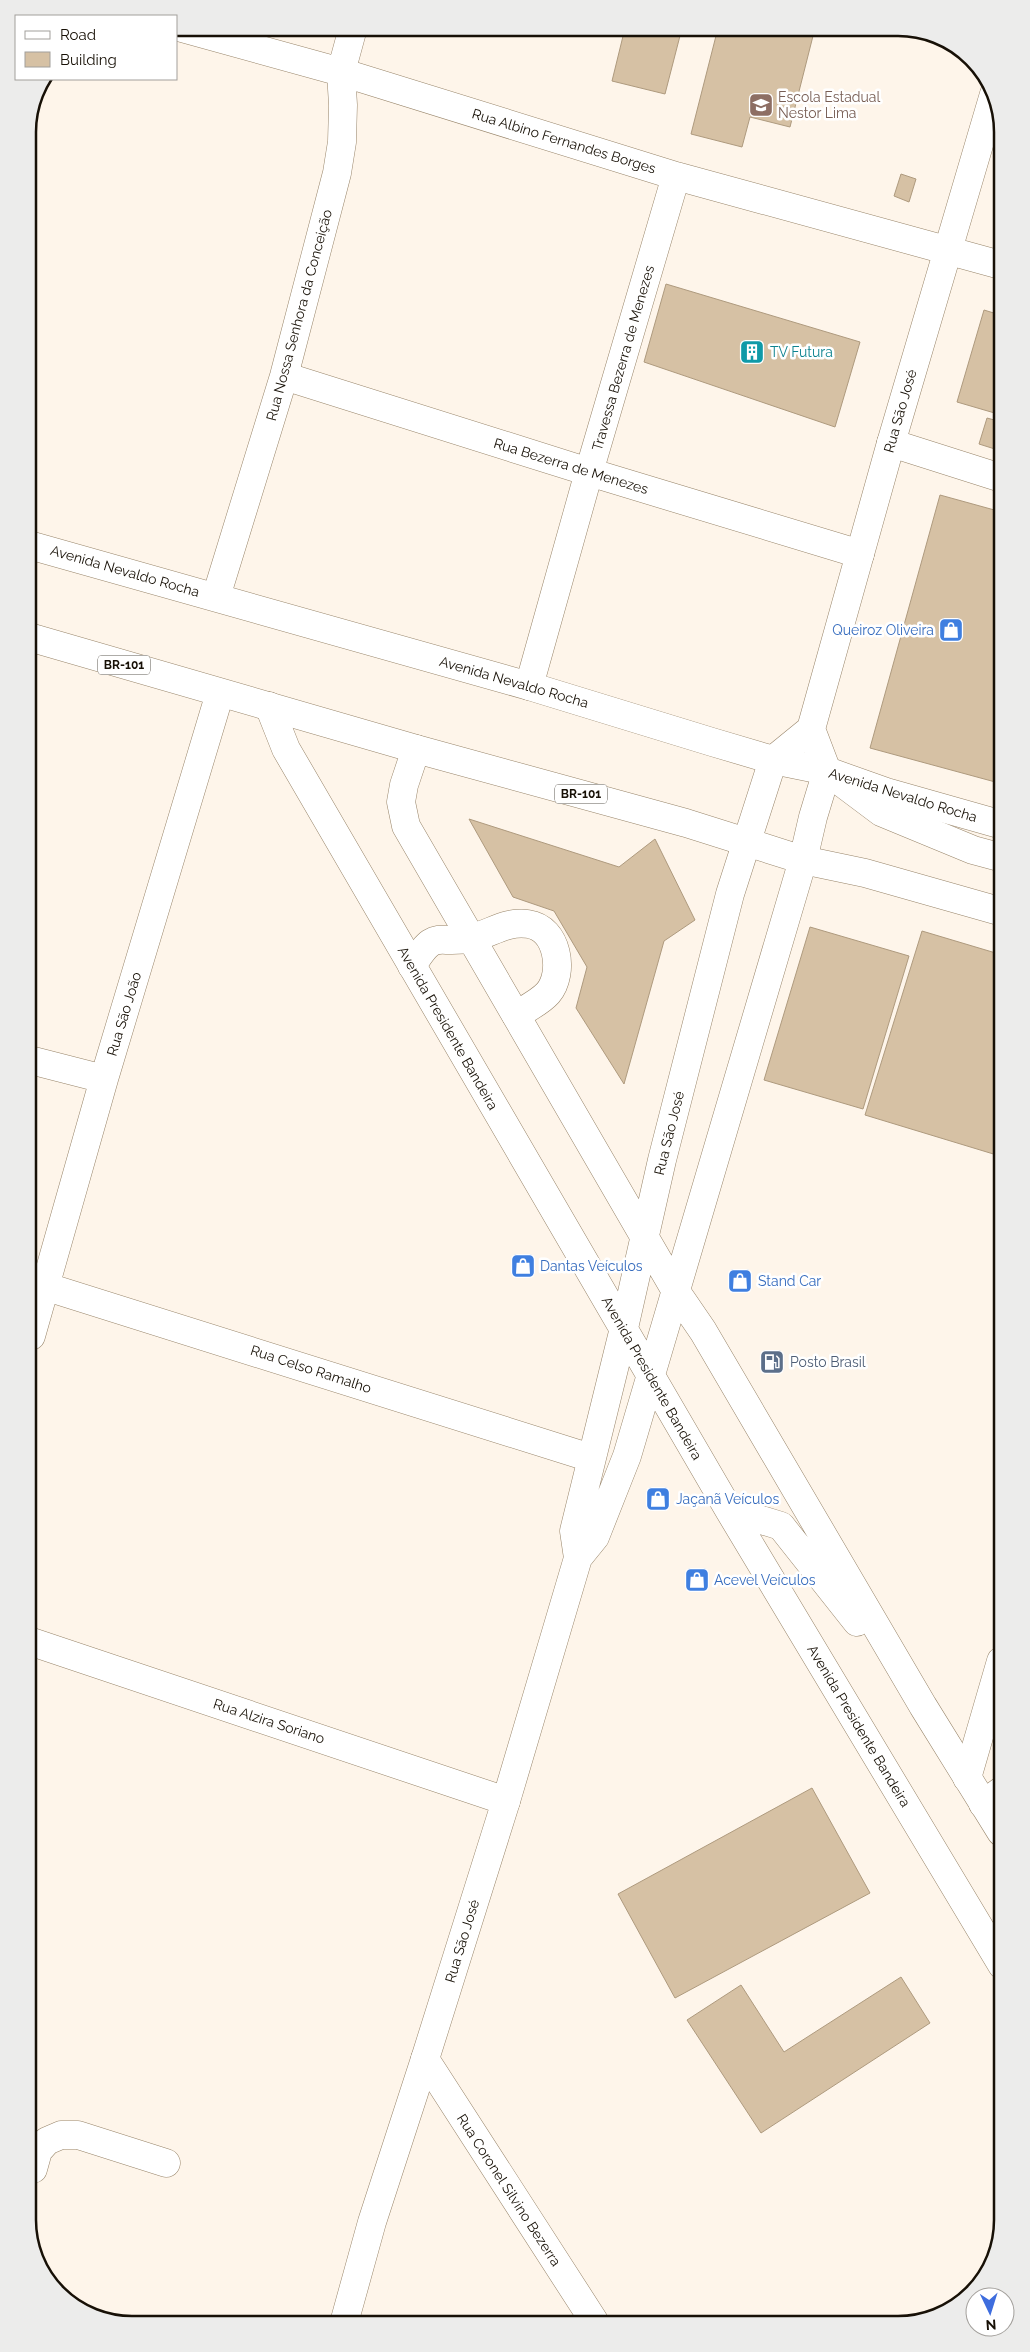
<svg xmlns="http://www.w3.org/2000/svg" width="1030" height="2352" viewBox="0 0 1030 2352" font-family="Raleway,sans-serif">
	<rect width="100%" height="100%" fill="#fef5ea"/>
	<path fill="#d6c1a4" stroke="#ae9a7e" d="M625,28H682L665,94L612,81Z
		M718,28H815L790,127L750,117L742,147L691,134Z
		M901,174L916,179L909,202L894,196Z
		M666,284L860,342L835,427L644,362Z
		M984,310L997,314L998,414L957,402Z
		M987,418L998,421V450L979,444Z
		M940,495L998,511L999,783L870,748Z
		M469,819L619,867L655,839L695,920L664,941L624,1084L576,1008L587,967L554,911L513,897Z
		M810,927L909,956L863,1109L764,1080Z
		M922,931L999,954L1000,1156L865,1115Z
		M812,1788L870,1893L675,1998L618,1894Z
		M901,1977L930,2023L761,2133L687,2020L741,1985L784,2052Z"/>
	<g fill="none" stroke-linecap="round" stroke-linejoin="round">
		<defs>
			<path id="minor" d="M182,28L341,72L676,176L997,264
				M284,376L589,472L860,554
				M891,443L998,477
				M216,597L284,376L337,173L342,142L343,105L341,72L353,28
				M529,686L589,472L676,176
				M833,776L881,812L973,850L999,857
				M412,966C437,926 436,946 472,938C492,933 506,921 528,924C558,928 565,973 548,993C540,1002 526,1009 516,1015
				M30,1060L104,1079
				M31,1282L591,1458
				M31,1336L104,1079L220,693
				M32,1642L506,1801
				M967,1778L1001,1661
				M983,1804L1001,1791
				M425,2059L594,2321
				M33,2169L38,2151L47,2141L61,2135H78L166,2163"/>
			<path id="major" d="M269,706L286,749L729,1510L1002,1965
				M416,749L404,785L401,802L406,826L677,1293L703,1331L923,1706L1001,1832
				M729,1510L781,1526L857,1622
				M578,1558L574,1531L624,1328L662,1160L730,894L773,760L811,729L891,443L994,94
				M344,2323L372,2222L425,2059L506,1801L578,1558L595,1537L627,1456L803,860L813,817L827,771L811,729"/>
			<path id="highway" d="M29,545L529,686L712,742L773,760L827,771L886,792L999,824
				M29,637L416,749L686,823L803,860L865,873L999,911"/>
		</defs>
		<use href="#minor" stroke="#98856a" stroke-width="29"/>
		<use href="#major" stroke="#98856a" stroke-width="29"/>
		<use href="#highway" stroke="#98856a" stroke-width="29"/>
		<use href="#minor" stroke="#fff" stroke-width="28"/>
		<use href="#major" stroke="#fff" stroke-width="28"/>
		<use href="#highway" stroke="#fff" stroke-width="28"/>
	</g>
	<defs>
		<symbol id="school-square" viewBox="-11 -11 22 22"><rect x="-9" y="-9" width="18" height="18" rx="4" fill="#8d6e63" stroke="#fff"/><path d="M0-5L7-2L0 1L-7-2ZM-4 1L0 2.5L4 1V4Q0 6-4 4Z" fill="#fff"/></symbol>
		<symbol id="building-square" viewBox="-11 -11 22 22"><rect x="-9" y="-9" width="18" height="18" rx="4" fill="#0f9aa8" stroke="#fff"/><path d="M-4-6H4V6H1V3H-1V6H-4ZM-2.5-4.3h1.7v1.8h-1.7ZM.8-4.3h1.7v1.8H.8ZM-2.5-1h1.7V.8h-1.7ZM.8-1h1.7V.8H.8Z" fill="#fff"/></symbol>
		<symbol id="shop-square" viewBox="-11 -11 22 22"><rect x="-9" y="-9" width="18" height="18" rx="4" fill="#3f7fe0" stroke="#fff"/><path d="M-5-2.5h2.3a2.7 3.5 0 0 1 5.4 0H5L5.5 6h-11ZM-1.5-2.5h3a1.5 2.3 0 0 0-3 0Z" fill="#fff"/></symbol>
		<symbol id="fuel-square" viewBox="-11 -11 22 22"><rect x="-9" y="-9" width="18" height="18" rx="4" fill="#5c6f8a" stroke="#fff"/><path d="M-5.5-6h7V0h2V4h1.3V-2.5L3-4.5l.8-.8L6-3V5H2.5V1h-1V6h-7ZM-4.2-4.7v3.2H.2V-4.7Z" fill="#fff"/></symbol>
	</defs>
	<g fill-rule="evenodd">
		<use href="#school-square" x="747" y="91" width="28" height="28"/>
		<use href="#building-square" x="738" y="338" width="28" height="28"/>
		<use href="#shop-square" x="937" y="616" width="28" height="28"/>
		<use href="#shop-square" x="509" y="1252" width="28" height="28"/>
		<use href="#shop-square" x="726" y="1267" width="28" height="28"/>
		<use href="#fuel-square" x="758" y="1348" width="28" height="28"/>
		<use href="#shop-square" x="644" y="1485" width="28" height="28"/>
		<use href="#shop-square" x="683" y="1566" width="28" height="28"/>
	</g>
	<g text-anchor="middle" stroke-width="5" stroke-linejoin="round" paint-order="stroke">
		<g fill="#fff" stroke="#5d5851" stroke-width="1">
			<rect x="98" y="655.5" width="52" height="19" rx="4"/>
			<rect x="555" y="784.5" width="52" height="19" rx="4"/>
		</g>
		<g font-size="12" font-weight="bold" fill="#171006">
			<text x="124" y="669">BR-101</text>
			<text x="581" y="798">BR-101</text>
		</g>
		<g font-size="14" fill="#785e54" stroke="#fff" text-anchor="start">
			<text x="778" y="102">Escola Estadual<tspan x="778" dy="16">Nestor Lima</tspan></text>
		</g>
		<g font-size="14" fill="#171006" stroke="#fff">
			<text transform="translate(564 141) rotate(17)" y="5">Rua Albino Fernandes Borges</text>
			<text transform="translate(299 315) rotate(-75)" y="5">Rua Nossa Senhora da Conceição</text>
			<text transform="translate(623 358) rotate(-74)" y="5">Travessa Bezerra de Menezes</text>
			<text transform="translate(900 411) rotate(-74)" y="5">Rua São José</text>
			<text transform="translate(571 466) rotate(17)" y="5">Rua Bezerra de Menezes</text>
			<text transform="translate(125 571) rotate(16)" y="5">Avenida Nevaldo Rocha</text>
			<text transform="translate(514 682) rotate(16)" y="5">Avenida Nevaldo Rocha</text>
			<text transform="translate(903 795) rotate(17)" y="5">Avenida Nevaldo Rocha</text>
			<text transform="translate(124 1014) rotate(-73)" y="5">Rua São João</text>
			<text transform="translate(448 1028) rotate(60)" y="5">Avenida Presidente Bandeira</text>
			<text transform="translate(669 1133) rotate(-76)" y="5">Rua São José</text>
			<text transform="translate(311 1369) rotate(18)" y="5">Rua Celso Ramalho</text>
			<text transform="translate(652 1378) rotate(60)" y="5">Avenida Presidente Bandeira</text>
			<text transform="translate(269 1721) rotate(18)" y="5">Rua Alzira Soriano</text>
			<text transform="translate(859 1726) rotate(59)" y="5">Avenida Presidente Bandeira</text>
			<text transform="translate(462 1941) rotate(-73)" y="5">Rua São José</text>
			<text transform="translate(509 2190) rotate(57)" y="5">Rua Coronel Silvino Bezerra</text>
		</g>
		<g font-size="14" fill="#0d838f" stroke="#fff" text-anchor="start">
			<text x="770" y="357">TV Futura</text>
		</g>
		<g font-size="14" fill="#366cbe" stroke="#fff" text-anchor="start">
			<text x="934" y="635" text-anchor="end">Queiroz Oliveira</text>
			<text x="540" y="1271">Dantas Veículos</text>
			<text x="758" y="1286">Stand Car</text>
			<text x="676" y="1504">Jaçanã Veículos</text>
			<text x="714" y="1585">Acevel Veículos</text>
		</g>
		<g font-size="14" fill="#4e5e75" stroke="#fff" text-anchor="start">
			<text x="790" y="1367">Posto Brasil</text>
		</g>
	</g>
	<path d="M0 0H1030V2352H0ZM132 36H898A96 96 0 0 1 994 132V2220A96 96 0 0 1 898 2316H132A96 96 0 0 1 36 2220V132A96 96 0 0 1 132 36Z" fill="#ececeb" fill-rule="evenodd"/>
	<path fill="none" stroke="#171006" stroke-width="2.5" d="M132 36H898A96 96 0 0 1 994 132V2220A96 96 0 0 1 898 2316H132A96 96 0 0 1 36 2220V132A96 96 0 0 1 132 36Z"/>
	<rect x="15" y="15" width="162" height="65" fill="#ffffff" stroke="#a29f9b"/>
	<rect x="25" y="31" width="25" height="8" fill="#ffffff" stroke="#a29f9b"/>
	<text x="60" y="40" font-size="15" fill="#171006">Road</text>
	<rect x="25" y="52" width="25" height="15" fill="#d6c1a4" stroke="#a29f9b"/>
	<text x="60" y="65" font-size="15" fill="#171006">Building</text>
	<g transform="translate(990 2312) rotate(176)"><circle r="24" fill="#ffffff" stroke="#a29f9b"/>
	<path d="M0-4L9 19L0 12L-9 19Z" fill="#3e6dde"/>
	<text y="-8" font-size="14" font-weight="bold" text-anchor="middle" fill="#171006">N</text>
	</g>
</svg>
